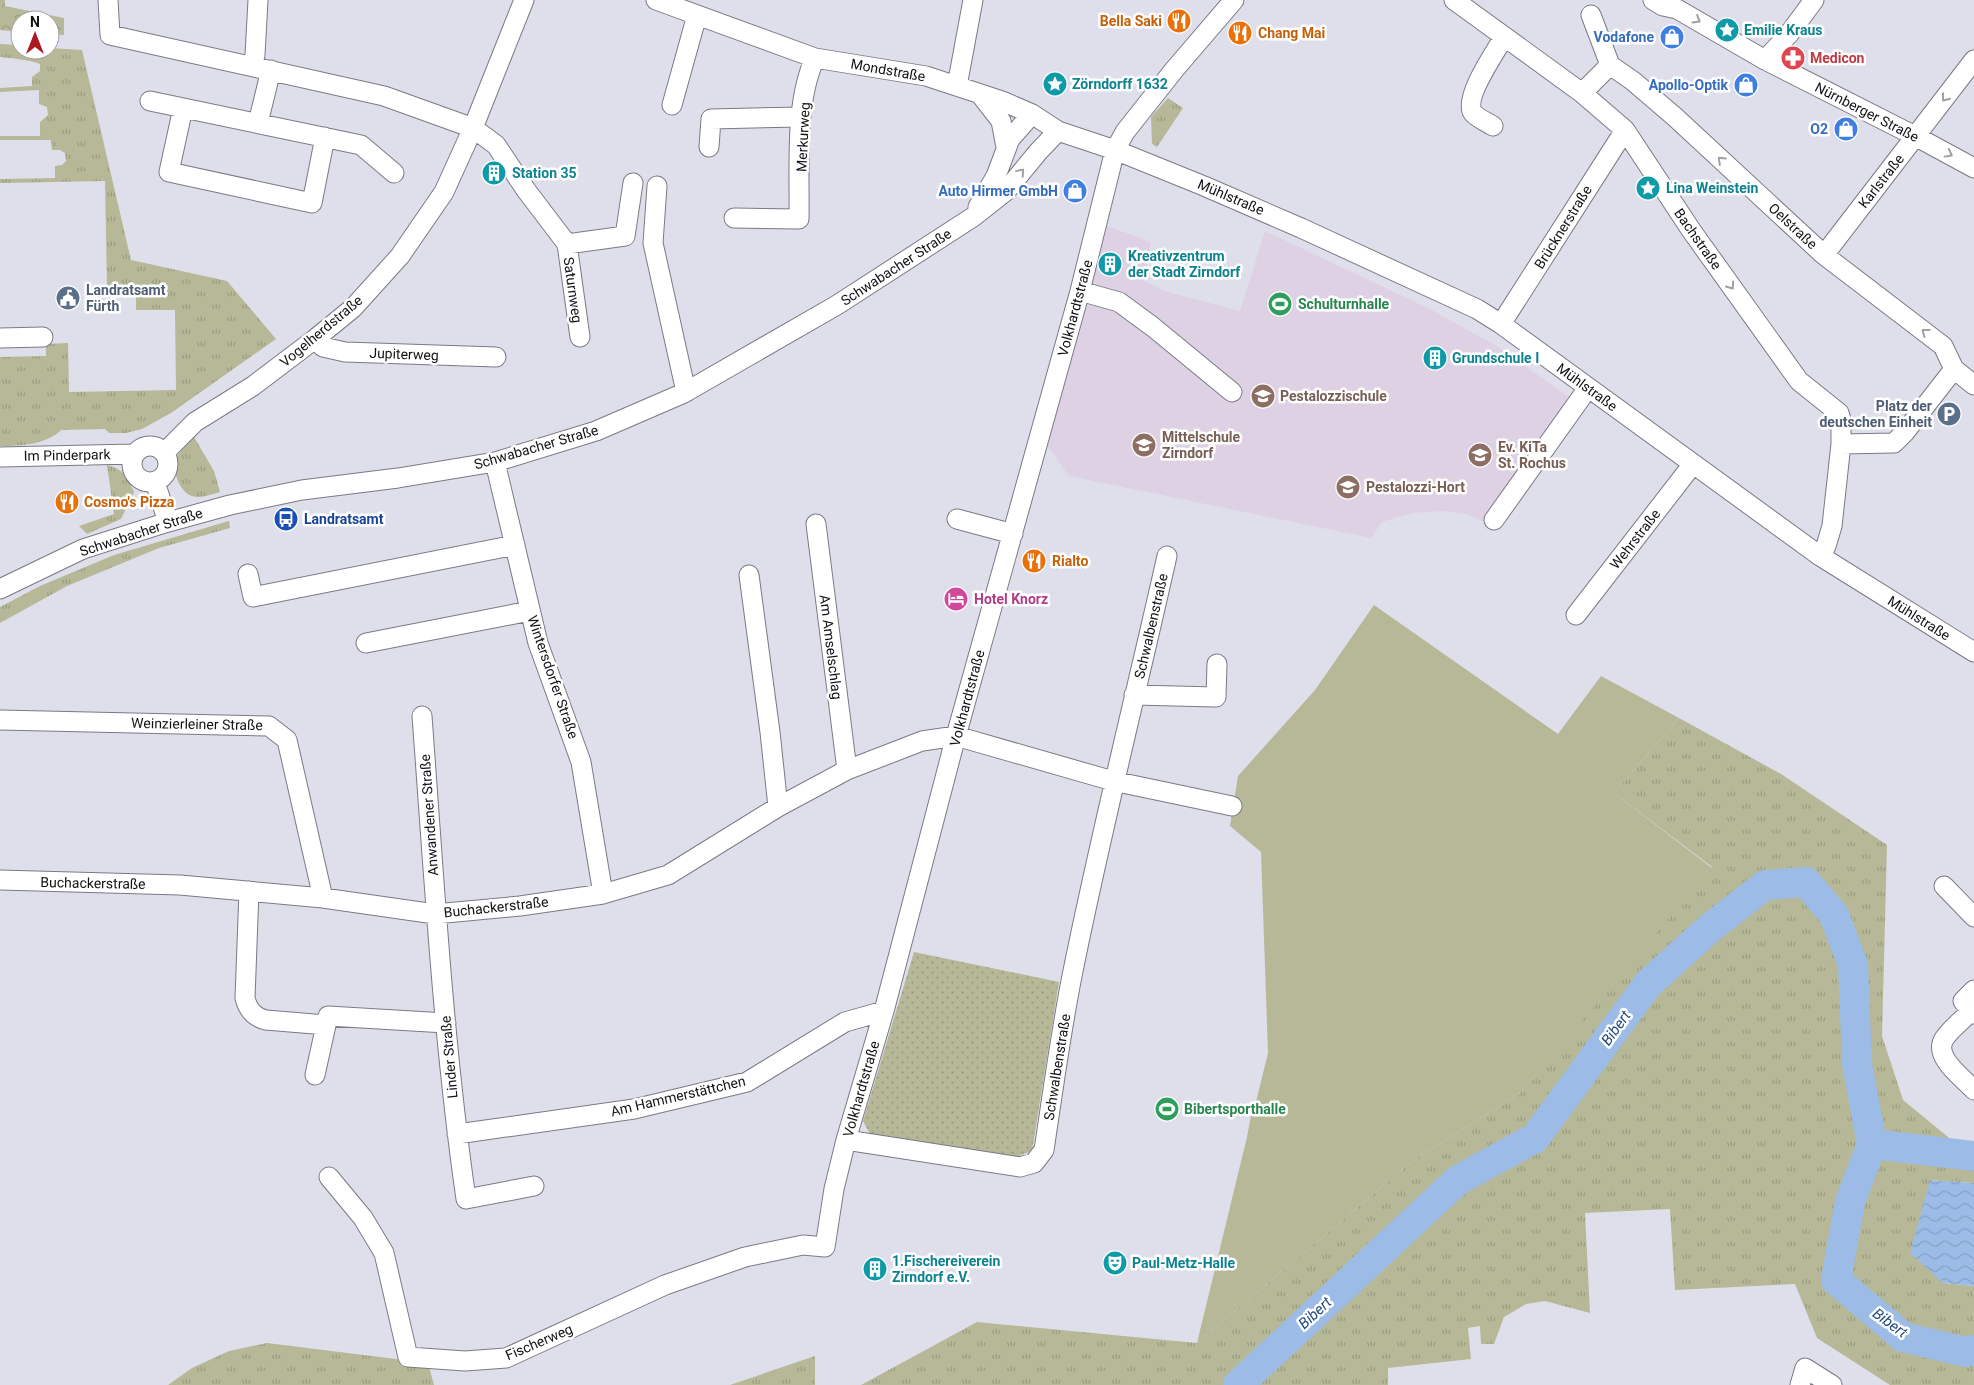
<svg xmlns="http://www.w3.org/2000/svg" width="1974" height="1385" viewBox="0 0 1974 1385" font-family="Roboto,sans-serif">
	<defs>
		<pattern id="grass-tufts" width="24" height="20" patternUnits="userSpaceOnUse" patternTransform="scale(1.25)"><rect width="24" height="20" fill="#b6b897"/><path d="M3 7l-1-3M5 7V3M7 7l1-3M15 17l-1-3M17 17v-4M19 17l1-3" fill="none" stroke="#9b9d81"/></pattern>
		<pattern id="forest-crowns" width="20" height="18" patternUnits="userSpaceOnUse" patternTransform="scale(1.25)"><rect width="20" height="18" fill="#b6b897"/><path d="M2 6a3 3 0 1 1 6 0M12 15a3 3 0 1 1 6 0" fill="none" stroke="#9b9d81"/></pattern>
		<pattern id="garden-dots" width="8" height="8" patternUnits="userSpaceOnUse" patternTransform="scale(1.25)"><rect width="8" height="8" fill="#b6b897"/><path d="M2 2h.1M6 6h.1" fill="none" stroke="#9b9d81" stroke-width="1.8" stroke-linecap="round"/></pattern>
		<pattern id="water-waves" width="16" height="10" patternUnits="userSpaceOnUse" patternTransform="scale(1.25)"><rect width="16" height="10" fill="#9cbce7"/><path d="M0 5q4-4 8 0t8 0" fill="none" stroke="#85a1c5"/></pattern>
	</defs>
	<rect width="100%" height="100%" fill="#dfdfeb"/>
	<path fill="#dfd1e4" d="M1107,226L1151,242L1144,281L1168,292L1240,311L1265,231L1432,310L1498,347L1572,399L1487,523L1465,514L1442,511L1412,513L1382,522L1371,538L1069,476L1047,446Z"/>
	<path fill="url(#grass-tufts)" d="M0,44L20,45V50H50V48L82,50L131,260L227,281L276,339L171,413L142,429L126,433H109L105,429L61,430C46,445 20,446 0,446V357L46,356V344L68,343L69,392L176,390L175,310H136V286H107L105,181L0,183V179L55,178V166L62,165L66,161L65,153L60,150H52L51,140H0V136H40V122L48,115L47,107L39,104V90L0,92V88L32,86V77L40,71V64C29,60 12,58 0,57Z
		M1168,98L1183,108L1157,147L1152,144L1151,117Z
		M194,437L214,471L220,492C212,494 201,499 192,496C179,492 170,467 178,455C182,449 189,443 194,437Z
		M107,465C123,469 128,477 134,492L121,519L87,534L79,526L114,514Z
		M229,521L230,528L159,548L67,586L0,623V607L40,586L114,555Z
		M1679,718L1781,774L1887,845L1882,1036L1903,1100L1965,1151L1974,1149V1183L1930,1180L1943,1283L1974,1286V1385H1890L1817,1338L1795,1284L1675,1290L1670,1209L1585,1213L1590,1313L1545,1301L1526,1304L1504,1317L1494,1344H1481L1480,1326L1468,1328L1471,1359L1388,1368V1385H861L977,1322L1197,1343L1414,1160L1519,1094L1712,867L1614,793Z
		M267,1343L428,1363L434,1385H168L192,1368L229,1351Z
		M815,1356V1385H730Z"/>
	<path fill="url(#forest-crowns)" d="M0,0H5V6L64,18V35L50,34V20H20V32L0,30Z"/>
	<path fill="url(#garden-dots)" d="M914,952L1059,982L1032,1151L1013,1158L871,1136L863,1121Z"/>
	<path fill="#b6b897" d="M1374,605L1558,734L1601,676L1679,718L1614,793L1712,868L1519,1094L1414,1160L1197,1343L1247,1137L1252,1110H1254L1268,1053L1261,852L1230,826L1238,776L1315,690Z"/>
	<path fill="url(#water-waves)" d="M1930,1180L1974,1183V1286L1943,1283L1910,1253Z"/>
	<g fill="none" stroke-linecap="round" stroke-linejoin="round">
		<path stroke="#9cbce7" stroke-width="30" d="M1872,1144L1974,1156
			M1238,1385L1458,1180L1535,1138L1648,984L1710,928L1765,885L1806,882L1834,915L1853,965L1857,1064L1872,1144L1850,1202L1836,1280L1903,1337L1965,1352L1974,1350"/>
		<defs>
			<path id="minor" d="M108,0L110,35L384,96L473,128L496,145L526,190L567,244L580,337
				M656,0L815,58L926,76L1002,101L1032,114L1058,131L1115,150L1204,186L1301,228L1477,309L1501,324L1820,556L1974,652
				M1454,0L1582,93L1625,130L1691,230L1799,381L1839,413L1841,420V444L1832,526L1826,546L1820,556
				M1653,0L1663,6L1677,9L1765,60L1915,136L1974,168
				M1591,15L1610,65L1633,81L1675,117L1824,255L1943,346L1954,369L1974,385
				M1765,60L1789,34L1814,0
				M252,66L255,55L258,0
				M957,86L973,0
				M1582,93L1610,65
				M980,94L1001,121L1006,147
				M150,101L361,145L394,173
				M672,105L697,15
				M183,108L169,172L312,203L325,137
				M258,123L271,70
				M1493,126C1487,122 1477,118 1473,113C1463,98 1496,51 1504,37
				M709,147L711,119L801,117
				M657,186L653,243L686,392
				M978,207L996,176L1010,139L1032,114
				M734,218L799,219C800,168 794,104 815,58
				M567,244L625,236L633,183
				M1824,255L1974,60
				M1080,291L1119,302L1153,327L1232,392
				M1501,324L1625,130
				M0,338L43,337
				M315,339L323,347L345,352L496,357
				M1841,444L1894,443L1905,432L1954,369
				M132 464a18 18 0 1 1 36 0a18 18 0 1 1-36 0Z
				M165,452L195,422L253,386L315,339L353,308L400,256L444,192L473,128L524,0
				M0,457L134,454
				M495,462L538,643L581,762L603,894
				M155,482L168,522
				M957,519L1013,534
				M1494,520L1588,388
				M816,524L847,770
				M248,574L253,597L515,545
				M749,575L770,732L778,807
				M0,589L83,549L168,522L230,505L302,490L398,478L495,462L596,431L684,393L837,305L973,217L1006,191L1038,152L1058,131
				M1576,615L1693,464
				M366,643L530,611
				M1134,695L1216,697L1217,664
				M422,716C434,877 443,1039 466,1199L534,1186
				M0,720L269,726L287,740L323,898
				M0,880L180,885L323,898L435,914L520,906L603,894L668,875L778,807L847,770L922,741L956,736L1113,781L1232,806
				M1944,886L1974,917
				M249,891L245,998C248,1010 254,1017 266,1020L326,1025
				M1974,990L1963,1001L1974,1014
				M1971,1011C1963,1020 1950,1029 1944,1039C1933,1057 1963,1078 1974,1090
				M315,1075L328,1016L446,1023
				M457,1134L634,1109L747,1082L845,1022L884,1011
				M846,1140L1020,1167L1034,1163L1044,1150C1053,1091 1061,1030 1073,971C1101,832 1136,694 1167,556
				M329,1177L363,1218L384,1253L408,1357L465,1361L506,1358L665,1285L745,1257L803,1245L825,1247L834,1189L846,1140L884,1011L956,736L1080,291L1115,150L1125,132L1174,70L1234,0
				M1800,1385L1805,1368L1832,1385"/>
		</defs>
		<use href="#minor" stroke="#7a7a85" stroke-width="21"/>
		<use href="#minor" stroke="#fff" stroke-width="19"/>
	</g>
	<defs><path id="oneway-chevron" d="M-2-3.5L2.5 0L-2 3.5" fill="none" stroke-width="1.6" stroke-linecap="round" stroke-linejoin="round" transform="scale(1.25)"/></defs>
	<g stroke="#a0a0a2">
		<use href="#oneway-chevron" transform="translate(1697 20) rotate(31)"/>
		<use href="#oneway-chevron" transform="translate(1945 98) rotate(128)"/>
		<use href="#oneway-chevron" transform="translate(1949 154) rotate(29)"/>
		<use href="#oneway-chevron" transform="translate(1721 160) rotate(-137)"/>
		<use href="#oneway-chevron" transform="translate(1021 172) rotate(-50)"/>
		<use href="#oneway-chevron" transform="translate(1731 286) rotate(55)"/>
		<use href="#oneway-chevron" transform="translate(1925 332) rotate(-143)"/>
	</g>
	<defs>
		<symbol id="restaurant-disc" viewBox="-11 -11 22 22"><circle r="9.5" fill="#e8710a" stroke="#fff"/><path d="M-5-6h1v4h1v-4h1v4h1v-4h1v5L-1.5 .5V6h-2V.5L-5-1ZM5-6V6H3V1.5H1.5Q1.5-4 5-6Z" fill="#fff"/></symbol>
		<symbol id="sight-disc" viewBox="-11 -11 22 22"><circle r="9.5" fill="#0f9aa8" stroke="#fff"/><path d="M0-6L1.8-2.2L6-1.7L2.9 1.2L3.7 5.4L0 3.3L-3.7 5.4L-2.9 1.2L-6-1.7L-1.8-2.2Z" fill="#fff"/></symbol>
		<symbol id="shop-disc" viewBox="-11 -11 22 22"><circle r="9.5" fill="#3f7fe0" stroke="#fff"/><path d="M-5-2.5h2.3a2.7 3.5 0 0 1 5.4 0H5L5.5 6h-11ZM-1.5-2.5h3a1.5 2.3 0 0 0-3 0Z" fill="#fff"/></symbol>
		<symbol id="pharmacy-disc" viewBox="-11 -11 22 22"><circle r="9.5" fill="#e0444e" stroke="#fff"/><path d="M-2-6h4v4h4v4h-4v4h-4v-4h-4v-4h4Z" fill="#fff"/></symbol>
		<symbol id="building-disc" viewBox="-11 -11 22 22"><circle r="9.5" fill="#0f9aa8" stroke="#fff"/><path d="M-4-6H4V6H1V3H-1V6H-4ZM-2.5-4.3h1.7v1.8h-1.7ZM.8-4.3h1.7v1.8H.8ZM-2.5-1h1.7V.8h-1.7ZM.8-1h1.7V.8H.8Z" fill="#fff"/></symbol>
		<symbol id="civic-disc" viewBox="-11 -11 22 22"><circle r="9.5" fill="#5c6f8a" stroke="#fff"/><path d="M-.6-6.5H3V-4.5H.6V-3L4-1V1h2V6H-6V1h2V-1L-.6-3ZM-1.2 2.5V6h2.4V2.5Z" fill="#fff"/></symbol>
		<symbol id="stadium-disc" viewBox="-11 -11 22 22"><circle r="9.5" fill="#2e9e5b" stroke="#fff"/><path d="M0-5a6.5 5 0 1 0 0 10a6.5 5 0 1 0 0-10ZM-3.5-1.8h7v3.6h-7Z" fill="#fff"/></symbol>
		<symbol id="school-disc" viewBox="-11 -11 22 22"><circle r="9.5" fill="#8d6e63" stroke="#fff"/><path d="M0-5L7-2L0 1L-7-2ZM-4 1L0 2.5L4 1V4Q0 6-4 4Z" fill="#fff"/></symbol>
		<symbol id="parking-disc" viewBox="-11 -11 22 22"><circle r="9.5" fill="#5c6f8a" stroke="#fff"/><path d="M-3.5-5.5H1a3.5 3.5 0 0 1 0 7H-1V5.5H-3.5ZM-1-3.4V-.6H.8a1.4 1.4 0 0 0 0-2.8Z" fill="#fff"/></symbol>
		<symbol id="bus-disc" viewBox="-11 -11 22 22"><circle r="9.5" fill="#1a4fb4" stroke="#fff"/><path d="M-5-6H5V4H4V6H2V4H-2V6H-4V4H-5ZM-3.5-4V0h7V-4ZM-3.5 1.2v1.5H-2V1.2ZM2 1.2v1.5H3.5V1.2Z" fill="#fff"/></symbol>
		<symbol id="hotel-disc" viewBox="-11 -11 22 22"><circle r="9.5" fill="#d1479c" stroke="#fff"/><path d="M-6-4.5h1.5V1H6V5H4.5V3h-9V5H-6ZM-4 0a1.8 1.8 0 1 1 3.6 0ZM.5 0V-2.5h3Q6-2.5 6 0Z" fill="#fff"/></symbol>
		<symbol id="theatre-disc" viewBox="-11 -11 22 22"><circle r="9.5" fill="#0f9aa8" stroke="#fff"/><path d="M-5-5.5Q0-4 5-5.5V0Q5 5 0 6Q-5 5-5 0ZM-3.3-2.5H-1v1.5H-3.3ZM1-2.5H3.3v1.5H1ZM-2.8 1Q0 5.5 2.8 1Z" fill="#fff"/></symbol>
	</defs>
	<g fill-rule="evenodd">
		<use href="#restaurant-disc" x="1165" y="7" width="28" height="28"/>
		<use href="#sight-disc" x="1713" y="16" width="28" height="28"/>
		<use href="#restaurant-disc" x="1226" y="19" width="28" height="28"/>
		<use href="#shop-disc" x="1658" y="23" width="28" height="28"/>
		<use href="#pharmacy-disc" x="1779" y="44" width="28" height="28"/>
		<use href="#sight-disc" x="1041" y="70" width="28" height="28"/>
		<use href="#shop-disc" x="1732" y="71" width="28" height="28"/>
		<use href="#shop-disc" x="1832" y="115" width="28" height="28"/>
		<use href="#building-disc" x="480" y="159" width="28" height="28"/>
		<use href="#sight-disc" x="1634" y="174" width="28" height="28"/>
		<use href="#shop-disc" x="1061" y="177" width="28" height="28"/>
		<use href="#building-disc" x="1096" y="250" width="28" height="28"/>
		<use href="#civic-disc" x="54" y="284" width="28" height="28"/>
		<use href="#stadium-disc" x="1266" y="290" width="28" height="28"/>
		<use href="#building-disc" x="1421" y="344" width="28" height="28"/>
		<use href="#school-disc" x="1249" y="382" width="28" height="28"/>
		<use href="#parking-disc" x="1935" y="400" width="28" height="28"/>
		<use href="#school-disc" x="1130" y="431" width="28" height="28"/>
		<use href="#school-disc" x="1466" y="441" width="28" height="28"/>
		<use href="#school-disc" x="1334" y="473" width="28" height="28"/>
		<use href="#restaurant-disc" x="53" y="488" width="28" height="28"/>
		<use href="#bus-disc" x="272" y="505" width="28" height="28"/>
		<use href="#restaurant-disc" x="1020" y="547" width="28" height="28"/>
		<use href="#hotel-disc" x="942" y="585" width="28" height="28"/>
		<use href="#stadium-disc" x="1153" y="1095" width="28" height="28"/>
		<use href="#theatre-disc" x="1101" y="1249" width="28" height="28"/>
		<use href="#building-disc" x="861" y="1255" width="28" height="28"/>
	</g>
	<g text-anchor="middle" stroke-width="5" stroke-linejoin="round" paint-order="stroke">
		<g font-size="14" font-weight="bold" fill="#c56008" stroke="#fff" text-anchor="start">
			<text x="1162" y="26" text-anchor="end">Bella Saki</text>
			<text x="1258" y="38">Chang Mai</text>
			<text x="84" y="507">Cosmo's Pizza</text>
			<text x="1052" y="566">Rialto</text>
		</g>
		<g font-size="14" font-weight="bold" fill="#0d838f" stroke="#fff" text-anchor="start">
			<text x="1744" y="35">Emilie Kraus</text>
			<text x="1072" y="89">Zörndorff 1632</text>
			<text x="512" y="178">Station 35</text>
			<text x="1666" y="193">Lina Weinstein</text>
			<text x="1128" y="261">Kreativzentrum<tspan x="1128" dy="16">der Stadt Zirndorf</tspan></text>
			<text x="1452" y="363">Grundschule I</text>
			<text x="892" y="1266">1.Fischereiverein<tspan x="892" dy="16">Zirndorf e.V.</tspan></text>
			<text x="1132" y="1268">Paul-Metz-Halle</text>
		</g>
		<g font-size="14" font-weight="bold" fill="#366cbe" stroke="#fff" text-anchor="end">
			<text x="1654" y="42">Vodafone</text>
			<text x="1728" y="90">Apollo-Optik</text>
			<text x="1828" y="134">O2</text>
			<text x="1058" y="196">Auto Hirmer GmbH</text>
		</g>
		<g font-size="14" font-weight="bold" fill="#be3a42" stroke="#fff" text-anchor="start">
			<text x="1810" y="63">Medicon</text>
		</g>
		<g font-size="14" fill="#121216" stroke="#fff">
			<text transform="translate(888 70) rotate(10)" y="5">Mondstraße</text>
			<text transform="translate(1867 112) rotate(27)" y="5">Nürnberger Straße</text>
			<text transform="translate(803 137) rotate(-87)" y="5">Merkurweg</text>
			<text transform="translate(1881 181) rotate(-52)" y="5">Karlstraße</text>
			<text transform="translate(1231 197) rotate(23)" y="5">Mühlstraße</text>
			<text transform="translate(1793 226) rotate(43)" y="5">Oelstraße</text>
			<text transform="translate(1563 227) rotate(-58)" y="5">Brücknerstraße</text>
			<text transform="translate(1698 239) rotate(55)" y="5">Bachstraße</text>
			<text transform="translate(896 267) rotate(-33)" y="5">Schwabacher Straße</text>
			<text transform="translate(573 290) rotate(82)" y="5">Saturnweg</text>
			<text transform="translate(1075 308) rotate(-75)" y="5">Volkhardtstraße</text>
			<text transform="translate(321 331) rotate(-40)" y="5">Vogelherdstraße</text>
			<text transform="translate(404 354) rotate(2)" y="5">Jupiterweg</text>
			<text transform="translate(1587 387) rotate(36)" y="5">Mühlstraße</text>
			<text transform="translate(536 447) rotate(-16)" y="5">Schwabacher Straße</text>
			<text transform="translate(67 455) rotate(-1)" y="5">Im Pinderpark</text>
			<text transform="translate(141 532) rotate(-18)" y="5">Schwabacher Straße</text>
			<text transform="translate(1635 539) rotate(-52)" y="5">Wehrstraße</text>
			<text transform="translate(1919 618) rotate(32)" y="5">Mühlstraße</text>
			<text transform="translate(1151 626) rotate(-77)" y="5">Schwalbenstraße</text>
			<text transform="translate(831 647) rotate(83)" y="5">Am Amselschlag</text>
			<text transform="translate(553 677) rotate(71)" y="5">Wintersdorfer Straße</text>
			<text transform="translate(967 698) rotate(-75)" y="5">Volkhardtstraße</text>
			<text transform="translate(197 724) rotate(1)" y="5">Weinzierleiner Straße</text>
			<text transform="translate(429 815) rotate(-94)" y="5">Anwandener Straße</text>
			<text transform="translate(93 883) rotate(1)" y="5">Buchackerstraße</text>
			<text transform="translate(496 907) rotate(-6)" y="5">Buchackerstraße</text>
			<text transform="translate(449 1057) rotate(-95)" y="5">Linder Straße</text>
			<text transform="translate(1057 1067) rotate(-81)" y="5">Schwalbenstraße</text>
			<text transform="translate(861 1089) rotate(-74)" y="5">Volkhardtstraße</text>
			<text transform="translate(678 1096) rotate(-13)" y="5">Am Hammerstättchen</text>
			<text transform="translate(539 1342) rotate(-23)" y="5">Fischerweg</text>
		</g>
		<g font-size="14" font-weight="bold" fill="#4e5e75" stroke="#fff" text-anchor="start">
			<text x="86" y="295">Landratsamt<tspan x="86" dy="16">Fürth</tspan></text>
			<text x="1932" y="411" text-anchor="end">Platz der<tspan x="1932" dy="16">deutschen Einheit</tspan></text>
		</g>
		<g font-size="14" font-weight="bold" fill="#27864d" stroke="#fff" text-anchor="start">
			<text x="1298" y="309">Schulturnhalle</text>
			<text x="1184" y="1114">Bibertsporthalle</text>
		</g>
		<g font-size="14" font-weight="bold" fill="#785e54" stroke="#fff" text-anchor="start">
			<text x="1280" y="401">Pestalozzischule</text>
			<text x="1162" y="442">Mittelschule<tspan x="1162" dy="16">Zirndorf</tspan></text>
			<text x="1498" y="452">Ev. KiTa<tspan x="1498" dy="16">St. Rochus</tspan></text>
			<text x="1366" y="492">Pestalozzi-Hort</text>
		</g>
		<g font-size="14" font-weight="bold" fill="#164399" stroke="#fff" text-anchor="start">
			<text x="304" y="524">Landratsamt</text>
		</g>
		<g font-size="14" font-weight="bold" fill="#b23c85" stroke="#fff" text-anchor="start">
			<text x="974" y="604">Hotel Knorz</text>
		</g>
		<g font-size="15" font-style="italic" fill="#214a7f" stroke="#fff">
			<text transform="translate(1616 1028) rotate(-54)" y="5">Bibert</text>
			<text transform="translate(1315 1313) rotate(-43)" y="5">Bibert</text>
			<text transform="translate(1890 1323) rotate(36)" y="5">Bibert</text>
		</g>
	</g>
	<g transform="translate(35 35)"><circle r="24" fill="#ffffff" stroke="#a0a0a2"/>
	<path d="M0-4L9 19L0 12L-9 19Z" fill="#ab181f"/>
	<text y="-8" font-size="14" font-weight="bold" text-anchor="middle" fill="#121216">N</text>
	</g>
</svg>
